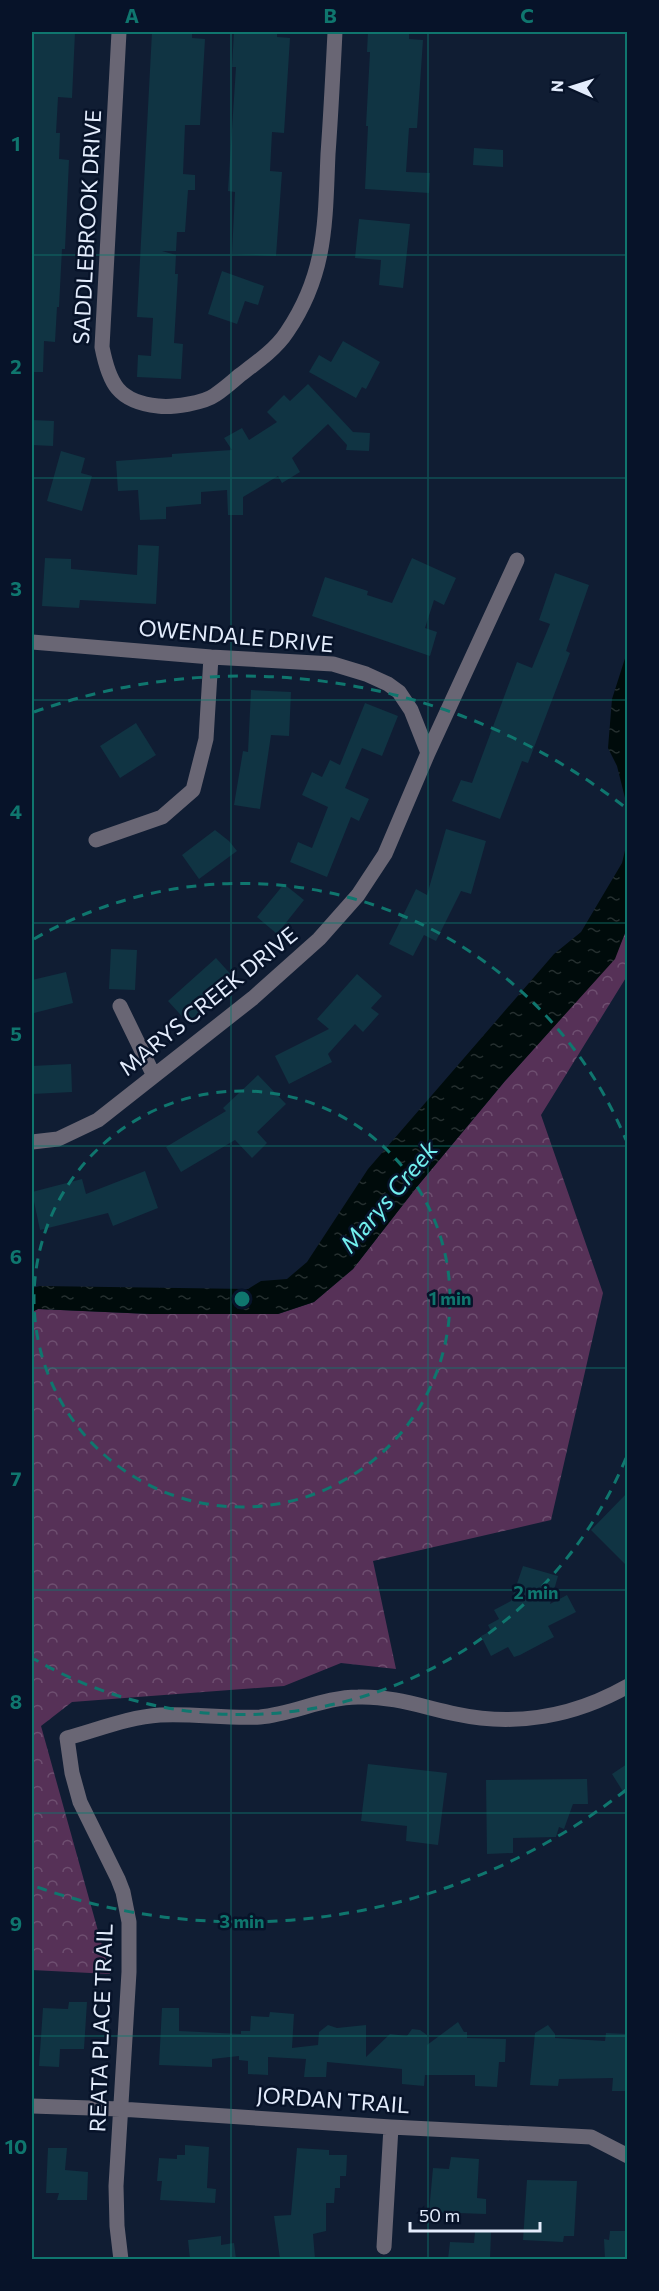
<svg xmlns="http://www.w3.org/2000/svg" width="659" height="2291" viewBox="0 0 659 2291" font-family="Commissioner,sans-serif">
	<defs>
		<pattern id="forest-crowns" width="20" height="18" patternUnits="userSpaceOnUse" patternTransform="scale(1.5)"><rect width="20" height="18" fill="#563157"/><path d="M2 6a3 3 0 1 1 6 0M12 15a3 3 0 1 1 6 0" fill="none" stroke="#6e4f70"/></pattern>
		<pattern id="water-ripples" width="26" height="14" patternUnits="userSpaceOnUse" patternTransform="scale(1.5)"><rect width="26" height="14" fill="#000b0b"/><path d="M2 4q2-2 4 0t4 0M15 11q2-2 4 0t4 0" fill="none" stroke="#252f2f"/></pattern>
	</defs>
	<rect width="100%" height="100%" fill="#101d33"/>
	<path fill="url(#forest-crowns)" d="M627,928V976L541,1115L603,1293L551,1520L373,1561L396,1669L341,1663L284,1686L72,1702L41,1726L110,1974L32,1970V1312L38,1309L150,1314H278L314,1302L353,1269L416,1188L505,1081L614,959Z"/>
	<path fill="url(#water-ripples)" d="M627,652V806L617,766L608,748L612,699Z
		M627,842V928L615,959L505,1081L416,1188L353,1269L314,1302L278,1314H150L38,1309L32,1312V1288L40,1286L248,1289L261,1281L287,1279L307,1262L368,1169L554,954L581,932L622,863Z"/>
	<path fill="#103443" d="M32,32H75L72,98L58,97L56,133H60L59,159L69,160L65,249H62L59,307H57L55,342L44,341L43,372H32L33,184L32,183Z
		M152,32H192V38L205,39L200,125H185L183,174L195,175V190H188L185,232H177L176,251H162L176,255L175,274H178L174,343L183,344L181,379L137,377L138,355L151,356L153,318L137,317Z
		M234,32H277V37L290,38L284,133L272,132L270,171L282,172L276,256L232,254L235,192L228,191L236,67H232Z
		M368,32H409V39L423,40L417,128H409L406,172L430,173L429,193L365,189L368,126H366L370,52H367Z
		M474,148L503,150V167L473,165Z
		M359,219L410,224L403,288L379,285L381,260L355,258Z
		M222,271L264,286L258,305L245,301L237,324L208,314Z
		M343,341L380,362L366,389L362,387L356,398L309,372L319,355L331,362Z
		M308,384L353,432L370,433L369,451L346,450L347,445L328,424L292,458L300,472L282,483L278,476L243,497V515H228L227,490L201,492V504L166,507V519L140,520L138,490L118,491L116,461L172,457V454L232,450L224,438L242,428L249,440L277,422L267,412L284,395L290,401Z
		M32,420L54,421L53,446L32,445Z
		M61,451L85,458L81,473L92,476L82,511L47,501Z
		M138,545L159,546L156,604L80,600L79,608L42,606L45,558L71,559V569L137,575Z
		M412,558L456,578L444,605L434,600L425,628L437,632L430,656L312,616L325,577L368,591L367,595L392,603Z
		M555,573L589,585L566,651L570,653L528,763L522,761L500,819L452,801L461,780L472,783L517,662L532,668L550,624L539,620Z
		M251,690L291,692L289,736L271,735L260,809L234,805L243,751L248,752Z
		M365,703L398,716L382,756L362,748L345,788L369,799L359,821L351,817L327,877L290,862L298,842L312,848L328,807L302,795L312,772L322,777L330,760L340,765Z
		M136,723L156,755L120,778L100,746Z
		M446,829L486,841L471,894L461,891L436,941L424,935L413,956L389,944L416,889L427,895Z
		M215,830L229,841L237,851L199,879L182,855Z
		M284,884L304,900L277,934L257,917Z
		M111,949L137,950L135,990L109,989Z
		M216,958L235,979L188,1023L168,1001Z
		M66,972L73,1003L34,1013L32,1001V980Z
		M357,974L382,996L371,1008L379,1014L363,1032L355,1024L328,1054L332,1062L289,1084L275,1056L329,1029L317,1019Z
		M71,1064L72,1092L32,1094V1066Z
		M258,1075L286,1104L257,1132L267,1143L252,1158L235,1140L181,1172L166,1147L226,1111L223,1108Z
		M145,1171L158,1208L113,1226L108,1213L40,1230L32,1192L82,1179L86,1194Z
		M627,1493V1566L591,1530Z
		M523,1566L558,1576L550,1604L567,1595L576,1612L548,1626L554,1637L520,1655L514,1657L508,1647L491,1656L481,1636L491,1631L488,1625L499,1619L494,1610L511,1601Z
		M368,1764L447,1773L438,1845L406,1841L407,1826L361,1821Z
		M627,1764V1798L612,1774Z
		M587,1779L588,1804H573L564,1829L559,1827L556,1837L513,1838V1853L487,1854L486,1780Z
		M69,2002H87L84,2049H60L59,2067L39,2066L43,2008L68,2009Z
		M162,2008H179V2031L241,2034V2031H250L251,2016L269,2017L270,2012L294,2014L292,2048L318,2045L319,2032L328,2025L337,2028L366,2025V2057L390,2034L407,2036L412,2029L420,2030L427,2035V2045L458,2022L464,2032H467V2038L506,2039L505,2062H499L497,2087L475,2086V2075H425L424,2086L402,2084V2069L327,2062L326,2077H304L306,2059L268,2057V2075L248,2074V2061L239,2060V2056L212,2059V2067L159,2065Z
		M548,2025L555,2034V2038L605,2041L606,2033L627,2034V2091H612L613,2078L559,2079L558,2086L530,2085L535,2033Z
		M185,2145L209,2147L207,2188L216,2189L215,2203L160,2200L162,2181H157L159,2158L177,2159V2155H185Z
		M48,2148H67L65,2170L88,2172L87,2200H57L59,2193H46Z
		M297,2148L329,2150V2155H347L346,2176H340V2188H335L334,2203H326V2231L313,2234L315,2259H280L274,2216L291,2215Z
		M451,2157L479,2159L477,2198L486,2199V2214L429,2212L433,2168L449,2169Z
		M527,2180L577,2181L574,2236H564L563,2242L523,2240Z
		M610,2231H627V2259H605L604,2239L609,2240Z
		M475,2232H491L490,2259H448L450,2242L474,2243Z
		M221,2236V2245L234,2243L236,2259H190L188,2240Z"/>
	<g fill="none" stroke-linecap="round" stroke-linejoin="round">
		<path stroke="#696674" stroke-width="15" d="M119,32L102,347C109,383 118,402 158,406C172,408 204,403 215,395C224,389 232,382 240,375C256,363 276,349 287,332C327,273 325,222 328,154C331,113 333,72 335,32
			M32,642L211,657L333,664L366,674L388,684L399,692L411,710L428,753
			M96,840L162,817L193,790L206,739L211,657
			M120,1006L154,1076
			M32,1142L58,1139L98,1120L253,998L319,939L358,895L385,854L428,753L517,560
			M32,2106L120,2109L391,2127L591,2137L628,2156
			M384,2247L391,2127
			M121,2260L117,2226L116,2186L129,1972V1922L123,1892L118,1879L80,1802L72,1773L67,1738C97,1730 129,1717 160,1715C193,1713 227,1719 260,1717C293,1714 325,1697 358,1697C393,1696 423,1707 456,1714C516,1727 575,1716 628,1686"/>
	</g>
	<path fill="none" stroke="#0f766e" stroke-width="1.5" stroke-opacity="0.55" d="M231,32V2260M428,32V2260M32,255H628M32,478H628M32,700H628M32,923H628M32,1146H628M32,1368H628M32,1590H628M32,1813H628M32,2036H628"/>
	<g fill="none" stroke="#0f766e" stroke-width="3" stroke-dasharray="10 8">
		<circle cx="242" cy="1299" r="208"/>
		<path d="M626 1458A416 416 0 0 1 34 1659M34 939A416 416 0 0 1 626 1140"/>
		<path d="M626 1790A623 623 0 0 1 34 1886M34 712A623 623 0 0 1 626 808"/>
	</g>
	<g text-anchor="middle" stroke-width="5" stroke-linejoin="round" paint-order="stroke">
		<g font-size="22" fill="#e3ecfc" stroke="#071329">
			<text transform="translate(87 227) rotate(-87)" y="8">SADDLEBROOK DRIVE</text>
			<text transform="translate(236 636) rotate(5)" y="8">OWENDALE DRIVE</text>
			<text transform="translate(208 1001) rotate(-39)" y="8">MARYS CREEK DRIVE</text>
			<text transform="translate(101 2028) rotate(-88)" y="8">REATA PLACE TRAIL</text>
			<text transform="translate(333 2100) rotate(4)" y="8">JORDAN TRAIL</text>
		</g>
		<g font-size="24" font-style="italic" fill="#72eeee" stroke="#071329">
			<text transform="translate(389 1197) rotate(-50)" y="8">Marys Creek</text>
		</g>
	</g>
	<circle cx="242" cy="1299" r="9" fill="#0f766e" stroke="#071329" stroke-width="3"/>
	<g font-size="18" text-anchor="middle" font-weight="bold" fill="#0f766e" stroke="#071329" stroke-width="5" stroke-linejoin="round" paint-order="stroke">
		<text x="450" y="1305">1 min</text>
		<text x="536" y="1599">2 min</text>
		<text x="242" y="1928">3 min</text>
	</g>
	<rect width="659" height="2291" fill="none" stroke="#071329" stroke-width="66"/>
	<g transform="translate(572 87) rotate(273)" stroke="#071329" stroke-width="4.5" paint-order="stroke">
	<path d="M0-4.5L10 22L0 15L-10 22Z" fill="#e3ecfc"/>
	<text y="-9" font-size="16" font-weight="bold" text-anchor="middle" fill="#e3ecfc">N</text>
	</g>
	<path d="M410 2222v9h130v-9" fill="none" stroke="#e3ecfc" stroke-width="3"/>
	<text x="419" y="2222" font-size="18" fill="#e3ecfc" stroke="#071329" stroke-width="4.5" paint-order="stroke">50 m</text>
	<rect x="33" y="33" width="593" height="2225" fill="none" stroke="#0f766e" stroke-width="2"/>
	<g font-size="20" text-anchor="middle" font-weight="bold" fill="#0f766e">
		<text x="132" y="23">A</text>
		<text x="330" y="23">B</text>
		<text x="527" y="23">C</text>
		<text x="16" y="151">1</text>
		<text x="16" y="374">2</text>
		<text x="16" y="596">3</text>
		<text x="16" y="819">4</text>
		<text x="16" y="1041">5</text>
		<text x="16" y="1264">6</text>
		<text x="16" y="1486">7</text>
		<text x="16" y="1709">8</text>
		<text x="16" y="1931">9</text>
		<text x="16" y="2154">10</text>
	</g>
</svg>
